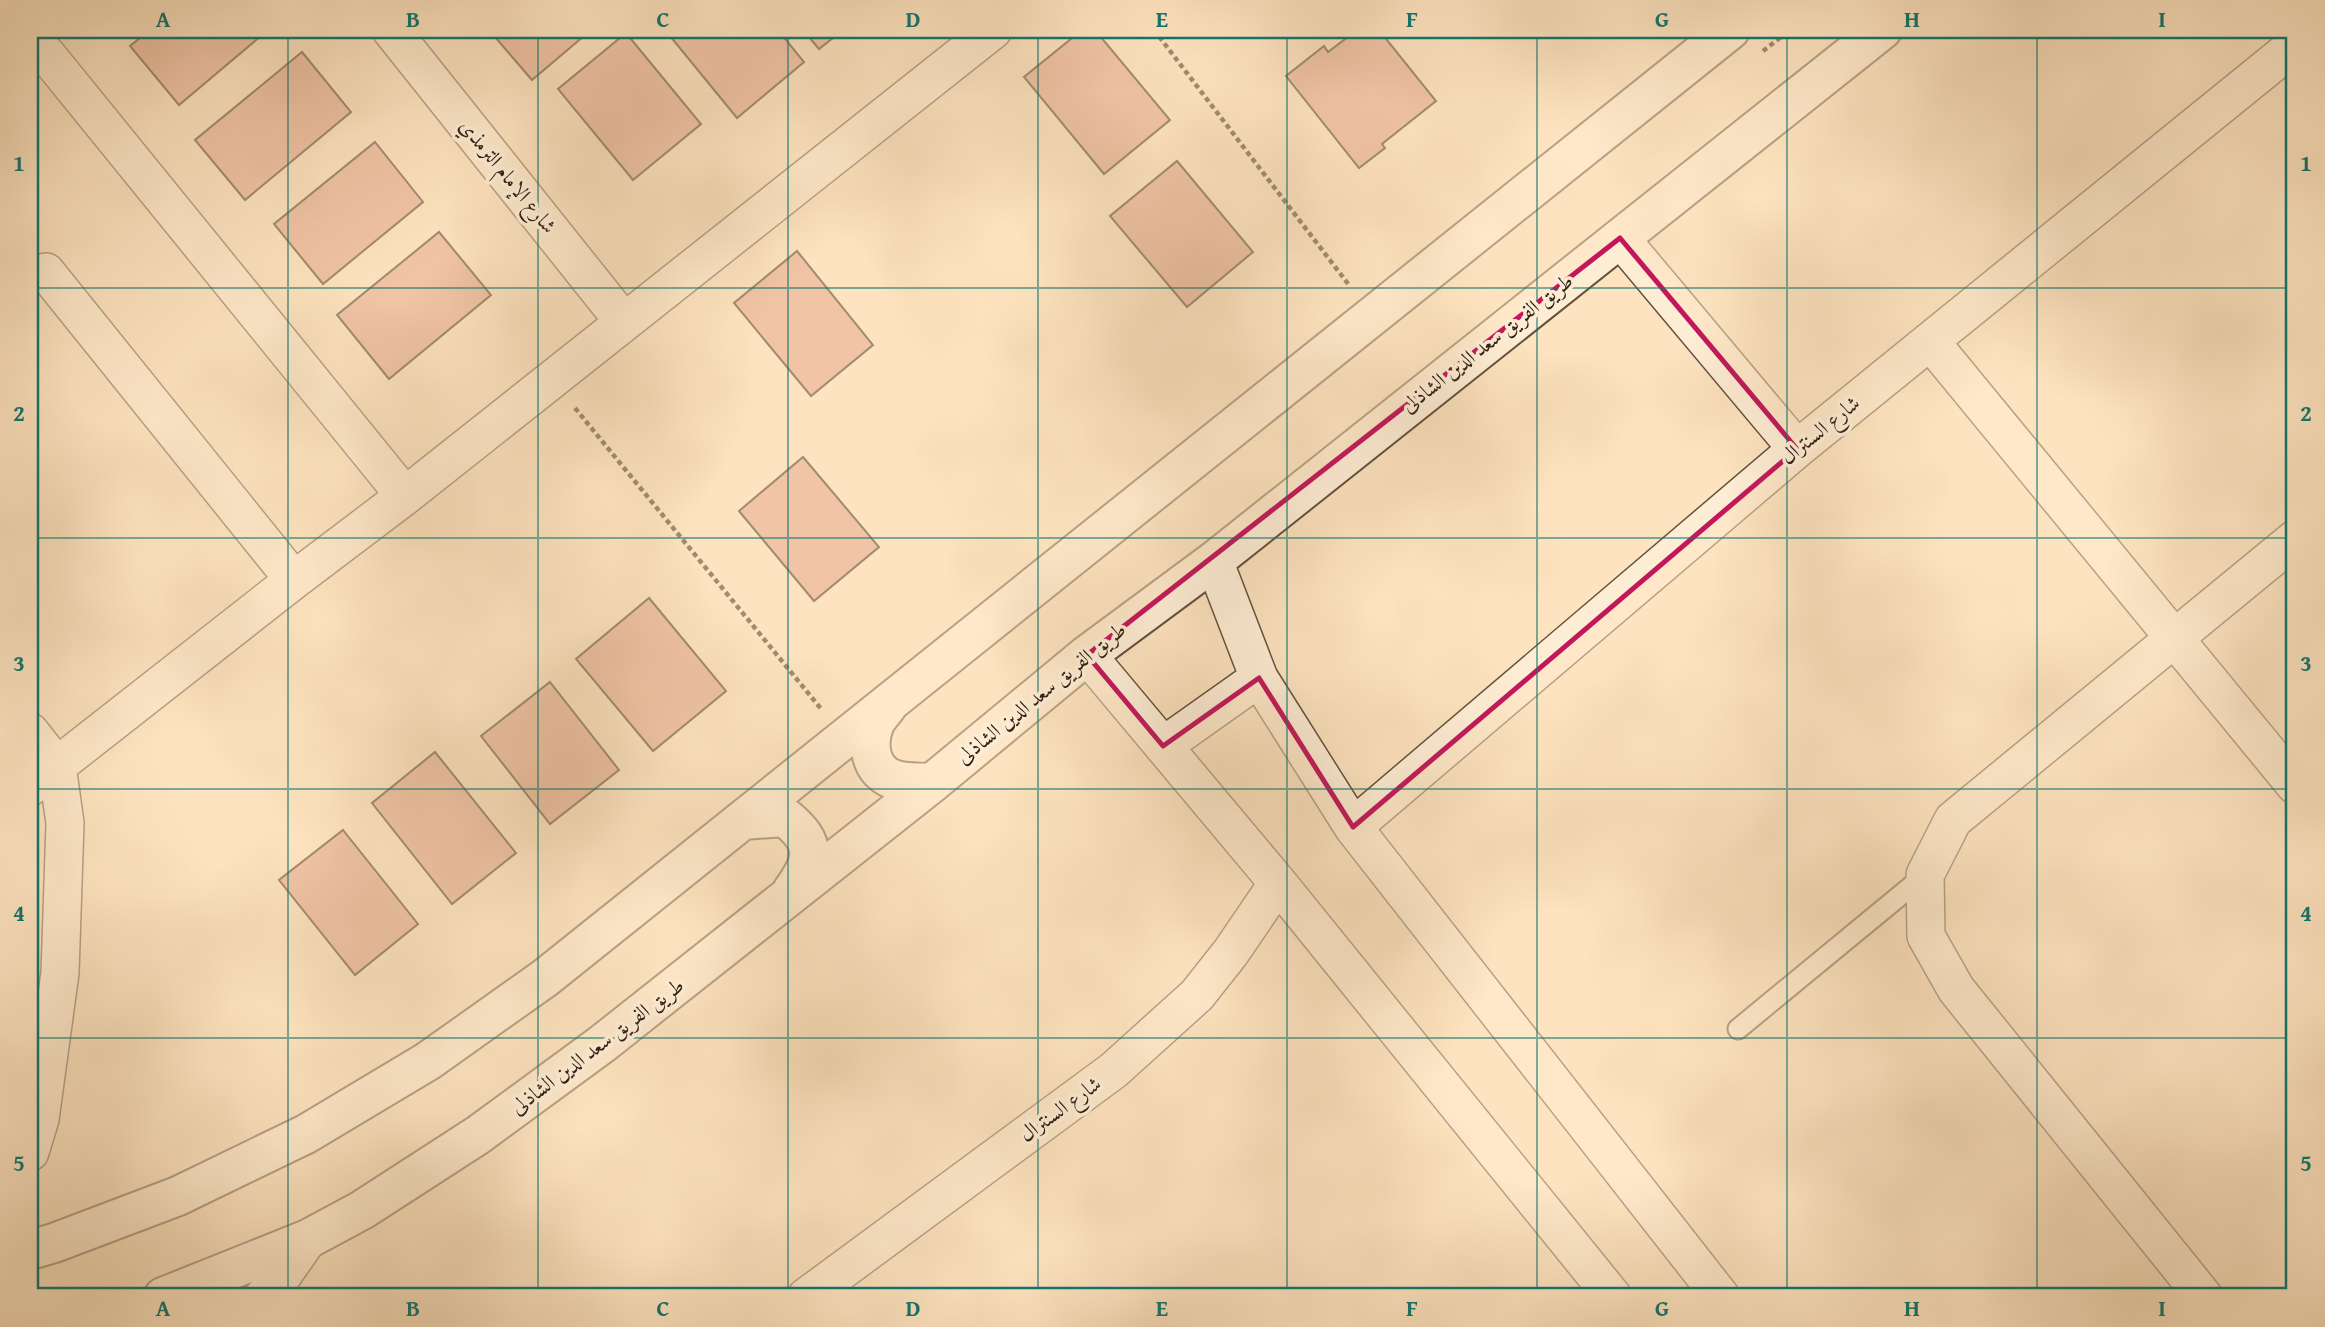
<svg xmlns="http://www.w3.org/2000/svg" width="2325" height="1327" viewBox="0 0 2325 1327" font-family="'Gentium Book Plus',Amiri,serif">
	<rect width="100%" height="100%" fill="#fde3bf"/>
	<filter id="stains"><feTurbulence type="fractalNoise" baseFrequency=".00286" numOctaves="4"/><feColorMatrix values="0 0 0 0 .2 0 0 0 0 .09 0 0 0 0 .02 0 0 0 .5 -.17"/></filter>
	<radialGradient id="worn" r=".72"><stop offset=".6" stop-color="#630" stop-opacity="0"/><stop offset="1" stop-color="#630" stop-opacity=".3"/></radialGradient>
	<path fill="#df9d86" stroke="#312013" stroke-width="2" d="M150,30H268L179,105L130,46Z
		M489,30H591L532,80Z
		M665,30H778L804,62L737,118Z
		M803,30H843L819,49Z
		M1082,30H1095L1170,120L1104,174L1024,77Z
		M1357,30H1379L1436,101L1382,144L1385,148L1359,168L1286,76L1324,46L1328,52Z
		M626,33L701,124L633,180L558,89Z
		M302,52L351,112L245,200L195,140Z
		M375,142L423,202L323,284L274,224Z
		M1177,161L1253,252L1187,307L1110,216Z
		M439,232L491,295L389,379L337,315Z
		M797,251L873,345L811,396L734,303Z
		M803,457L879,547L814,601L739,511Z
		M649,598L726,691L653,751L576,659Z
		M550,682L619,770L550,824L481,736Z
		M435,752L516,853L452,904L372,803Z
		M343,830L418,924L355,975L279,880Z"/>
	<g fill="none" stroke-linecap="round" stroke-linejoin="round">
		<defs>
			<path id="service" d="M1738,1029L1925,875"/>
			<path id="minor" d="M391,30L624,322
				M46,54L405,496
				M1620,238L1797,449
				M46,272L294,580
				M1930,341L2295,785
				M1214,561L1259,678L1353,827L1721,1297
				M1087,655L1278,883L1613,1297
				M30,732L57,766L65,823L60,973L40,1119L30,1152
				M1163,746L1259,678
				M30,787L294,580L405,496L993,30
				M1353,827L1797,449L2295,45
				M263,1297L278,1282L308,1239
				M806,1297L1114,1070L1197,995L1231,952L1278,883
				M2204,1297L1956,989L1926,936L1925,875L1953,820L2295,539"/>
			<path id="tertiary" d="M888,705C884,711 878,717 875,723C867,742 869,766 888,777C900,784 919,782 932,783
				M743,820L785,817C817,843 815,859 792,891
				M30,1250L54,1243L178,1196L306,1134L428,1061L545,978L1730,30
				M163,1297L308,1239L362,1210L478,1135L602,1044L932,783L1087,655L1214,561L1882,30"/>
		</defs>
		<use href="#service" stroke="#64513e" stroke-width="23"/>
		<use href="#minor" stroke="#64513e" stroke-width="40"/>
		<use href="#tertiary" stroke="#64513e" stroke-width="42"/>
		<path stroke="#312013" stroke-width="4.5" stroke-dasharray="5 3.5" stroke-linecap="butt" d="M1154,30L1349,285
			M1763,51L1790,30
			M575,408L822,710"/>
		<use href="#service" stroke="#feedd5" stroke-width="19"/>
		<use href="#minor" stroke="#feedd5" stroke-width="37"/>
		<use href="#tertiary" stroke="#feedd5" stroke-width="38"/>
	</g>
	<path d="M0 0H2325V1327H0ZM1620,238L1797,449L1353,827L1259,678L1163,746L1087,655Z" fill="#fde3bf" fill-opacity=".55" fill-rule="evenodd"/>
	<path fill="none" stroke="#c2185b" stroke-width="5" stroke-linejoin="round" d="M1620,238L1797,449L1353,827L1259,678L1163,746L1087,655Z"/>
	<path fill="none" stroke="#0f766e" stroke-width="2" stroke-opacity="0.55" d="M288,30V1297M538,30V1297M788,30V1297M1038,30V1297M1287,30V1297M1537,30V1297M1787,30V1297M2037,30V1297M30,288H2295M30,538H2295M30,789H2295M30,1038H2295"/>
	<g text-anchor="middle" stroke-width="7" stroke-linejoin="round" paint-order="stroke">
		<g font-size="21" fill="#312013" stroke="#feedd5">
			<text transform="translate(508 176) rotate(51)" y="7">شارع الإمام الترمذي</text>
			<text transform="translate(1487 343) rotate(-38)" y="7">طريق الفريق سعد الدين الشاذلى</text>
			<text transform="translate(1820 430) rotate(-39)" y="7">شارع السنترال</text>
			<text transform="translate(1041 693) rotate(-39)" y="7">طريق الفريق سعد الدين الشاذلى</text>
			<text transform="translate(597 1046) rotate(-37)" y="7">طريق الفريق سعد الدين الشاذلى</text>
			<text transform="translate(1060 1109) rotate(-36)" y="7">شارع السنترال</text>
		</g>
	</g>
	<rect width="2325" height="1327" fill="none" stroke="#fde3bf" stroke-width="77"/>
	<rect x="38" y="38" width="2248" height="1250" fill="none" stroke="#0f766e" stroke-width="2.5"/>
	<g font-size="23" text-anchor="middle" font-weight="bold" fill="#0f766e">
		<text x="163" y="27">A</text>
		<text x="413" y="27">B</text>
		<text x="663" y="27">C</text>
		<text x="913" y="27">D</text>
		<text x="1162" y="27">E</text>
		<text x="1412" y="27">F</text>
		<text x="1662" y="27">G</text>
		<text x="1912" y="27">H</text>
		<text x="2162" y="27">I</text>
		<text x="19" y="171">1</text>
		<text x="2306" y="171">1</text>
		<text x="19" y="421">2</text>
		<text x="2306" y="421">2</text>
		<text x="19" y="671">3</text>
		<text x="2306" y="671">3</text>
		<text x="19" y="921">4</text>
		<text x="2306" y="921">4</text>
		<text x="19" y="1171">5</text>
		<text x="2306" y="1171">5</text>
		<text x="163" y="1316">A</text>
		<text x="413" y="1316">B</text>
		<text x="663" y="1316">C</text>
		<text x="913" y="1316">D</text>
		<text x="1162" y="1316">E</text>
		<text x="1412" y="1316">F</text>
		<text x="1662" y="1316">G</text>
		<text x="1912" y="1316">H</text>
		<text x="2162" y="1316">I</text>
	</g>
	<rect width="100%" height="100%" filter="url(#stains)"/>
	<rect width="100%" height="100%" fill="url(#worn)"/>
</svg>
